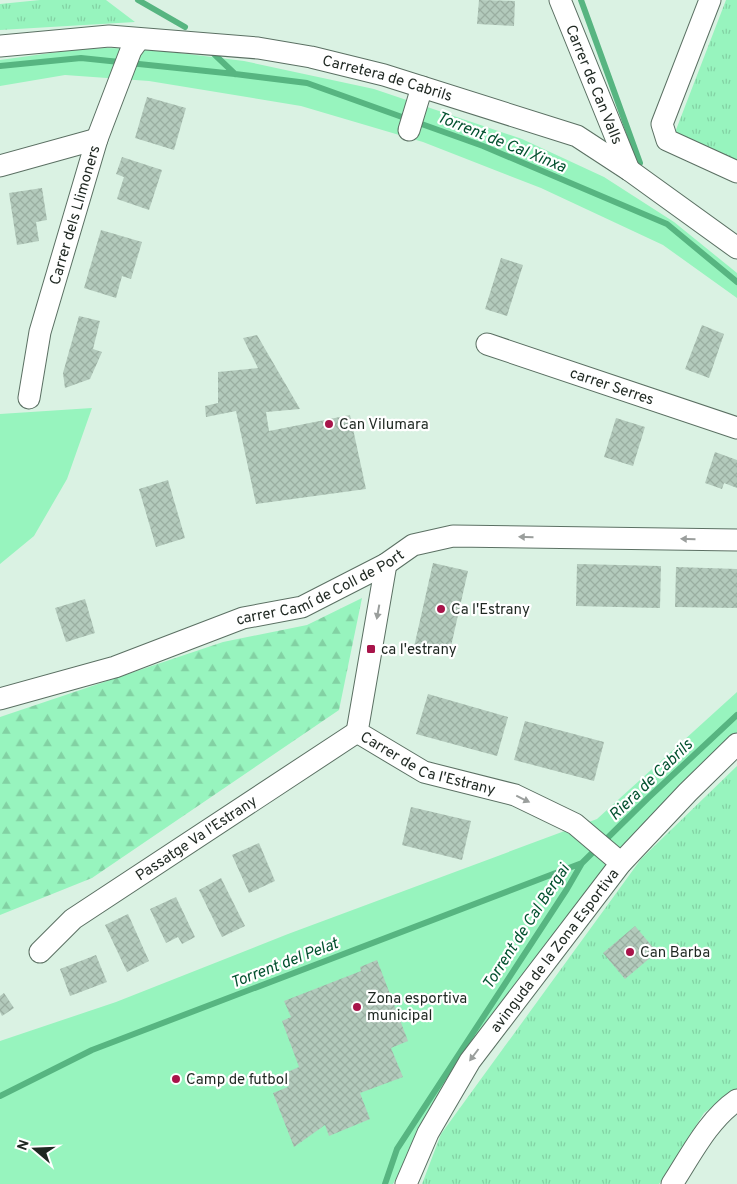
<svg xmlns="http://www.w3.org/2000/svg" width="737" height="1184" viewBox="0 0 737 1184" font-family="Overpass,sans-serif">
	<defs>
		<pattern id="forest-firs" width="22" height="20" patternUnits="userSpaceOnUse" patternTransform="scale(1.25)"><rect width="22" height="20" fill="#97f4be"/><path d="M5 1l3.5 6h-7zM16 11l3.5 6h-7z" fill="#82d1a3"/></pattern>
		<pattern id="park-tufts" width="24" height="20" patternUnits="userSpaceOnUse" patternTransform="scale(1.25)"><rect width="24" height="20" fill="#97f4be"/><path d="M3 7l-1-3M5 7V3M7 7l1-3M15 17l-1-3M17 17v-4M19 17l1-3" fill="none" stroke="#82d1a3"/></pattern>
		<pattern id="building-cross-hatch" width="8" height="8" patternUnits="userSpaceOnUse" patternTransform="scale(1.25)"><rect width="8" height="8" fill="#b3cabc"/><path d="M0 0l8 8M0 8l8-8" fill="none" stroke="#9aaea1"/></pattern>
	</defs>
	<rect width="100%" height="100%" fill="#daf2e3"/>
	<path fill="#97f4be" d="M106,48L147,49L244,61L374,89L522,139L604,177L674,222L737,273V298L663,245L541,188L423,142L301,106L149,81L65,75L0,86V60L80,49Z
		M92,408L67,479L34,536L0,564V414Z
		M737,692V738L434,1107L393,1184H0V1041L116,1002L288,934L597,819Z"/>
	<path fill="url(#forest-firs)" d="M362,598L339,710L92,878L0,915V717L223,642L307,625Z"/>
	<path fill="url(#park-tufts)" d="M40,0H106L135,22L0,30V4Z
		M726,0H737V167L674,135Z
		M737,766V1089L704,1113L659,1184H422L441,1134L641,859Z"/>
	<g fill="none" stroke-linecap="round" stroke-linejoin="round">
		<path stroke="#57b581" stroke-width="6" d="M138,0L185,27
			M581,0L640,163
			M214,54L235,74
			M0,66L81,58L235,74L307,83L483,146L667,224L737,282
			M0,1096L92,1050L582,863
			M385,1184L397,1149L567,889L582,863L648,798L737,715"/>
	</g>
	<path fill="url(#building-cross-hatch)" d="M479,0L515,1L514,26L477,24Z
		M147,97L186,108L174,150L135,138Z
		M122,157L162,170L149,210L117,199L124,177L116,174Z
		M42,188L47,220L36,222L39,241L17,245L9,193Z
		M101,230L142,242L131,279L122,276L116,298L84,288Z
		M501,258L523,265L507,316L485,309Z
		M79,316L100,321L93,349L102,352L90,379L65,388L63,373Z
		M702,325L724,334L709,378L685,369Z
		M257,335L300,409L266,412L269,431L350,415L366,489L256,504L236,411L206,417L205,406L218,403V372L258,368L243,338Z
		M616,418L645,427L633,466L604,457Z
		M715,452L737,460V488L724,483L722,489L705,483Z
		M168,480L185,538L156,547L139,489Z
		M433,563L468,571L449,655L414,647Z
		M577,564L661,566L660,608L576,606Z
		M676,567L737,569V608L675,607Z
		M85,599L95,633L66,642L55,608Z
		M428,694L508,717L497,756L416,734Z
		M525,721L604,742L594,781L514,760Z
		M411,807L471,821L462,860L402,845Z
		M259,843L275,881L249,893L232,855Z
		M221,878L245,926L222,937L199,890Z
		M176,897L195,937L182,944L178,937L166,943L150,909Z
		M128,914L149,961L127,972L105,925Z
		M635,926L657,952L625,979L603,953Z
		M96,955L107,982L70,996L60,969Z
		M377,960L408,1041L391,1048L403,1077L360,1093L370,1119L329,1136L325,1125L294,1147L273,1093L288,1087L283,1074L299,1067L282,1021L291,1017L284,1001L361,971L360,967Z
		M4,993L14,1008L2,1016L0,1012V996Z"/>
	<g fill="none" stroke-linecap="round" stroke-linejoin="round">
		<defs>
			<g id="minor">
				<path id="s1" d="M560,0L629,170"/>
				<path d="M710,0L662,124L667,140L737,172"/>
				<path id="s2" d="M0,46L109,36L258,48L311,57L384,75L577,136L629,170L737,248"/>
				<path d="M409,130L422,87"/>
				<path d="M0,166L97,139"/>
				<path id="s3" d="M487,344L737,428"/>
				<path id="s4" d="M29,398L40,332L97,139L131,50L139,39"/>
				<path id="s5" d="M386,564L357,732L424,772L515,795L575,824L621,863"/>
				<path id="s6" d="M0,699L115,667L243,618L302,607L386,564L413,545L453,536L737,540"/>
				<path id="s7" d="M40,952L73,919L357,732"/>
				<path id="s8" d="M406,1184L428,1133L470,1061L621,863L688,792L737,744"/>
				<path d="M672,1184C691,1155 708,1120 737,1100"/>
			</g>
		</defs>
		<use href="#minor" stroke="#5b7063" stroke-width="23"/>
		<use href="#minor" stroke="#fff" stroke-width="21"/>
	</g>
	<defs><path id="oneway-solid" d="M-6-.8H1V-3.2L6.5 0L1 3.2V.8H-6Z" transform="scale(1.25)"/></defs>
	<g fill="#9a9e9c">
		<use href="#oneway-solid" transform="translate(526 537) rotate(-179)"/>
		<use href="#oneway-solid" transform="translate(688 539) rotate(-179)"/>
		<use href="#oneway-solid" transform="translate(378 612) rotate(100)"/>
		<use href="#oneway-solid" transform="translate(523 799) rotate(26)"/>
		<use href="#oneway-solid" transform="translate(474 1055) rotate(127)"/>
	</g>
	<g fill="#a8144a" stroke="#fff" stroke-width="2">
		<circle cx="329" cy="424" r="5"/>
		<circle cx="441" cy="609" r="5"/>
		<rect x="366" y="644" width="10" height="10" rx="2.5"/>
		<circle cx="630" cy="952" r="5"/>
		<circle cx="357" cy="1007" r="5"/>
		<circle cx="176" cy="1079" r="5"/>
	</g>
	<g text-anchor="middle" stroke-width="4.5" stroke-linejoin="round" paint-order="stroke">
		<g font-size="15" fill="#1f2822" stroke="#fff">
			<text dy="5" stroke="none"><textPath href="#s2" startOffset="392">Carretera de Cabrils</textPath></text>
			<text dy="5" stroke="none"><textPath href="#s1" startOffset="91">Carrer de Can Valls</textPath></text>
			<text dy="5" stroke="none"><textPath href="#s4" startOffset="189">Carrer dels Llimoners</textPath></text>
			<text dy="5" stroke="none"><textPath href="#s3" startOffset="132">carrer Serres</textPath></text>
			<text dy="5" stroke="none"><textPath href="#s6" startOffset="340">carrer Camí de Coll de Port</textPath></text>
			<text dy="5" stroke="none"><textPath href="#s5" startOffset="249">Carrer de Ca l'Estrany</textPath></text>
			<text dy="5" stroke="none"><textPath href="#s7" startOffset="194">Passatge Va l'Estrany</textPath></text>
			<text dy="5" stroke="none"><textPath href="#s8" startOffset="278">avinguda de la Zona Esportiva</textPath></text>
		</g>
		<g font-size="15" fill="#1f2822" stroke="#fff" text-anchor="start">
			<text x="339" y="429">Can Vilumara</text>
			<text x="451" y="614">Ca l'Estrany</text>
			<text x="381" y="654">ca l'estrany</text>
			<text x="640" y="957">Can Barba</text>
			<text x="367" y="1003">Zona esportiva<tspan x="367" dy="17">municipal</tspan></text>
			<text x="186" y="1084">Camp de futbol</text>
		</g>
		<g font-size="16" font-style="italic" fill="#03512f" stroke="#fff">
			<text transform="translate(502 141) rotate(22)" y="6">Torrent de Cal Xinxa</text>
			<text transform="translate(650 779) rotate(-44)" y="6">Riera de Cabrils</text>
			<text transform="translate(525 926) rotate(-57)" y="6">Torrent de Cal Bergai</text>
			<text transform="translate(284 962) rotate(-21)" y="6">Torrent del Pelat</text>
		</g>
	</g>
	<g transform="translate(35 1149) rotate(289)" stroke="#ffffff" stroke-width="4" paint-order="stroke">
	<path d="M0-4L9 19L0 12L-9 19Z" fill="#1f2822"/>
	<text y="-8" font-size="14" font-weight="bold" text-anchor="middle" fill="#1f2822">N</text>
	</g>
</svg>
